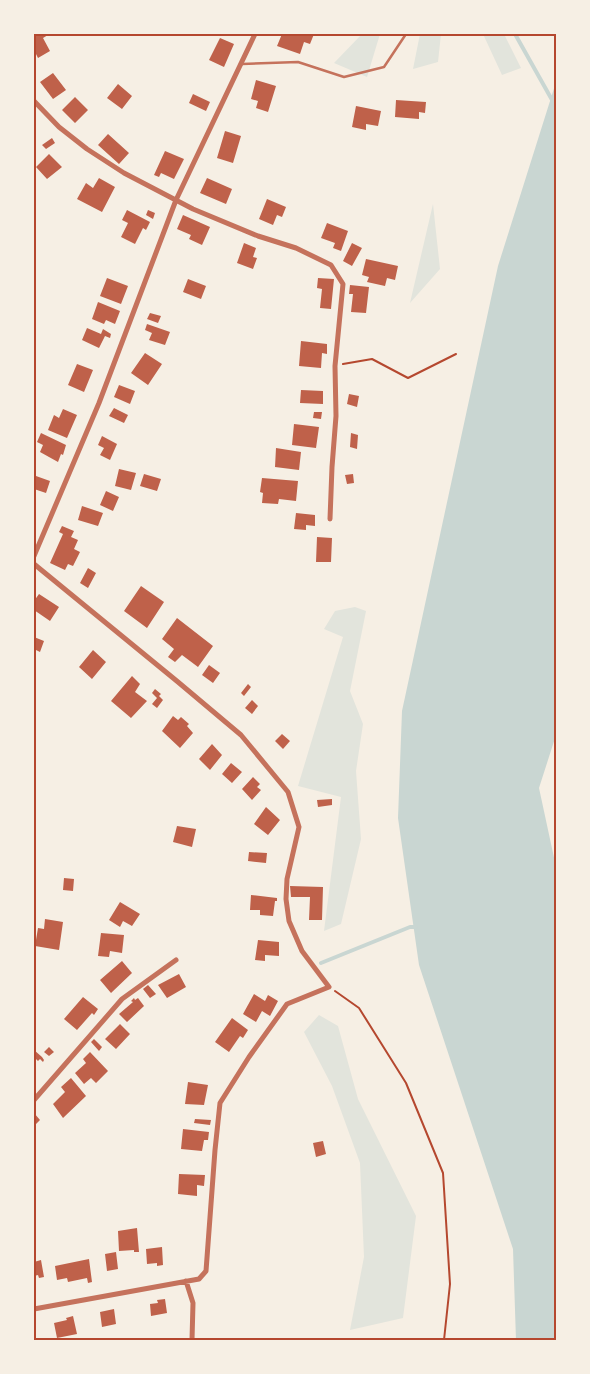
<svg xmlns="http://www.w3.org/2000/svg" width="590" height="1374" viewBox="0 0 590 1374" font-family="'DejaVu Sans',sans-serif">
	<rect width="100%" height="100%" fill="#f6efe4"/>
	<path fill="#e2e4dc" d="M362,34H380L367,77L334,63Z
		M420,34H441L438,62L413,69Z
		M483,34H504L521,68L502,75Z
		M433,204L440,269L410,303Z
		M355,607L366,611L350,691L363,724L356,771L361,839L341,924L324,931L341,797L298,786L343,637L324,629L335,611Z
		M319,1015L338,1026L358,1099L416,1216L403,1318L350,1330L364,1257L360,1163L332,1086L304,1032Z"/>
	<path fill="#c9d6d2" d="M556,82V735L539,788L556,867V1340H516L513,1249L419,965L398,818L402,711L498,266Z"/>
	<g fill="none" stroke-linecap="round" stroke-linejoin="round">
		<path stroke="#c9d6d2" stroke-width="4" d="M515,34L556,107
			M321,963L410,927H416"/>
	</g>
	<path fill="#bf614a" d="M34,34H47L48,35L43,38L50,51L38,58L34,50Z
		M282,34H314L310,44L304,42L300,54L277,46Z
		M220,38L234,44L224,67L209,60Z
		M53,73L66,90L53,99L40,82Z
		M256,80L276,86L268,112L256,108L258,101L251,99Z
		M118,84L132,96L122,109L107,98Z
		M193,94L210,102L206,111L189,103Z
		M75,97L88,110L75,123L62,110Z
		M396,100L426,102L425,113L419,112V119L395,117Z
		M356,106L381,111L378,126L366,124V130L352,127Z
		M225,131L241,136L233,163L217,158Z
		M108,134L129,153L119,164L98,145Z
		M52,138L55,143L46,149L42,145Z
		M165,151L184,159L174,179L161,173L159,177L154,175Z
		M49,154L62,167L47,179L36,167Z
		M99,178L115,187L102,212L77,199L86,183L93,188Z
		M207,178L232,189L226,204L200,193Z
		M267,199L286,207L282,217L277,215L273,225L259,219Z
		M127,210L150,222L146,230L143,228L135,244L121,237L128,223L122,220Z
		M148,210L155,213L153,219L146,215Z
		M183,215L210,227L202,245L189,239L191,235L177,229Z
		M327,223L348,231L341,251L333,248L335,243L321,238Z
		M244,243L256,248L253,257L257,258L253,269L237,263Z
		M352,243L362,248L352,266L343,261Z
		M366,259L398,266L395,280L387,278L385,286L367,282L369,277L362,275Z
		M107,278L128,286L121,304L100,296Z
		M318,278L334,279L331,309L320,308L322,289L317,288Z
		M188,279L206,286L201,299L183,292Z
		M350,285L369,287L366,313L351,312L353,294H349Z
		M98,302L120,311L115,324L106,320L104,324L92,319Z
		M150,313L161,316L158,323L147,319Z
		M147,324L170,332L165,345L149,340L152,333L145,330Z
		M87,328L101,334L103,329L111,334L110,338L105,336L99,348L82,340Z
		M301,341L327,344V354L322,353L321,368L299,366Z
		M145,353L162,364L148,385L131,373Z
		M77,364L93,370L84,392L68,385Z
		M119,385L135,391L130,404L114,397Z
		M301,390L323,391V404L300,403Z
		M349,394L359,396L357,407L347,404Z
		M114,408L128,415L124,423L109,416Z
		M63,409L77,415L67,438L48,430L54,415L59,418Z
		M314,412H322L321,419L313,418Z
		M294,424L319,427L316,448L292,445Z
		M41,433L66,445L63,455L61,454L58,462L40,452L43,445L37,442Z
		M351,433L358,435L357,449L350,447Z
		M102,436L117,444L110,460L100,455L104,448L98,445Z
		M276,448L301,452L299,470L275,467Z
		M119,469L136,473L131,490L115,486Z
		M144,474L161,479L157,491L140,486Z
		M353,474L354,483L347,484L345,475Z
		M36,476L50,481L46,493L34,489V481Z
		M262,478L298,481L296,501L279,499L278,504L262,503L263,493L260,492Z
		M106,491L119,497L113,511L100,505Z
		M82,506L103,513L98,526L78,520Z
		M296,513L315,515V526L306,525V530L294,529Z
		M62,526L74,531L71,537L78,540L74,549L80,552L73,566L68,564L65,570L50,563L63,534L59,532Z
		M317,537L332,538L331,562H316Z
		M88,568L96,573L88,588L80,583Z
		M141,586L164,602L147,628L124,611Z
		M39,594L59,607L50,621L34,610V601Z
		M177,618L213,646L198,667L182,655L175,662L168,657L174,649L162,639Z
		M34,637L44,641L40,652L34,649Z
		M93,650L106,662L92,679L79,667Z
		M209,665L220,673L213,683L202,675Z
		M132,676L140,684L135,692L147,701L131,718L111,701Z
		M248,684L251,687L244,696L241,693Z
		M155,689L161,694L159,696L163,700L157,708L152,704L157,698L152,693Z
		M252,700L258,706L252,714L245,708Z
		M173,716L178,720L181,717L189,724L187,726L193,733L180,748L162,731Z
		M282,734L290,741L283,749L275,741Z
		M212,744L222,755L210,770L199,759Z
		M231,763L242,772L232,783L222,774Z
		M253,777L260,784L257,787L261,790L252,800L242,789Z
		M332,799V805L318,807L317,800Z
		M266,807L280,820L268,835L254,824Z
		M177,826L196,829L192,847L173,842Z
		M249,852L267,853L266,863L248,861Z
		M64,878L74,879L73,891L63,890Z
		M290,886L323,887L322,920H309L310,897H291Z
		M251,895L277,898V901H275L273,916L260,915V910H250Z
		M120,902L140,914L132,926L123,921L120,927L109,920Z
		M45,919L63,922L59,950L35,946L38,928L44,929Z
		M101,933L124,935L122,953L110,951L109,957L98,956Z
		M258,940L279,942V956L265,955V961L255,960Z
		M122,961L132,973L111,993L100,980Z
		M179,974L186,987L167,998L158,985Z
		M148,985L156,994L150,998L143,989Z
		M254,994L265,1001L268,995L278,1001L270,1016L262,1011L256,1022L243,1014Z
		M83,997L98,1009L94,1015L92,1013L77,1030L64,1019Z
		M134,998L135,1000L138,998L144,1006L127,1022L119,1014L133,1002L131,1001Z
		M232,1018L248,1030L243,1038L240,1036L229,1052L215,1042Z
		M120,1024L130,1034L116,1049L105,1039Z
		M94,1039L102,1047L99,1051L91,1042Z
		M49,1047L54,1052L49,1056L44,1052Z
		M34,1050L42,1057L44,1060L43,1062L40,1059L38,1061L35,1058L34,1060Z
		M90,1052L108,1071L96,1083L91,1078L84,1084L75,1073L86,1063L83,1059Z
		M71,1078L86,1096L63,1118L53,1104L65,1092L61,1087Z
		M188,1082L208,1085L204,1105L185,1104Z
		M34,1113L40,1120L34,1126Z
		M195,1119L211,1120L210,1125L194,1123Z
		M183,1129L209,1132L208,1140H204L202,1151L181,1149Z
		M323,1141L326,1154L316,1157L313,1143Z
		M179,1174L205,1175L204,1186L197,1185V1196L178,1194Z
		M137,1228L139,1252H134V1250L119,1251L118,1231Z
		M162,1247L163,1265L157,1266V1263L147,1264L146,1249Z
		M116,1252L118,1269L107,1271L105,1254Z
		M89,1259L92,1282L88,1283L87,1278L68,1282L67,1278L57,1280L55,1266Z
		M41,1260L44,1277L39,1278L38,1275L34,1276V1262Z
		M165,1299L167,1313L151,1316L150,1304L158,1303L157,1300Z
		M114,1309L116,1324L102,1327L100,1312Z
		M73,1316L77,1334L57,1338L54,1323L67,1320L66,1318Z"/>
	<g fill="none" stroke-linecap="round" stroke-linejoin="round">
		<path stroke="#b5482f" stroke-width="2" d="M343,364L372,359L408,378L456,354
			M335,991L359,1008L406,1083L443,1173L450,1284L444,1340"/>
		<path stroke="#c5725c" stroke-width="2.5" d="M242,64L298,62L344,77L384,67L406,34"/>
		<path stroke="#c5725c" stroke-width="5" d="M34,101L59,127L87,149L124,173L193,209L258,236L296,248L331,265L343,284L335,366L336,416L332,467L330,519
			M34,556L99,403L176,200L255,34
			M34,564L178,682L241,735L288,792L299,827L287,879L286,899L289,921L302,951L329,987L287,1004L249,1057L220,1103L215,1150L206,1271L199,1279L34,1309
			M34,1100L122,999L176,960
			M186,1281L193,1303L192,1340"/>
	</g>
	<rect width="590" height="1374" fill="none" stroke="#f6efe4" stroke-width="70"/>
	<rect x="35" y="35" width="520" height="1304" fill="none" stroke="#b5482f" stroke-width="2"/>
</svg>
